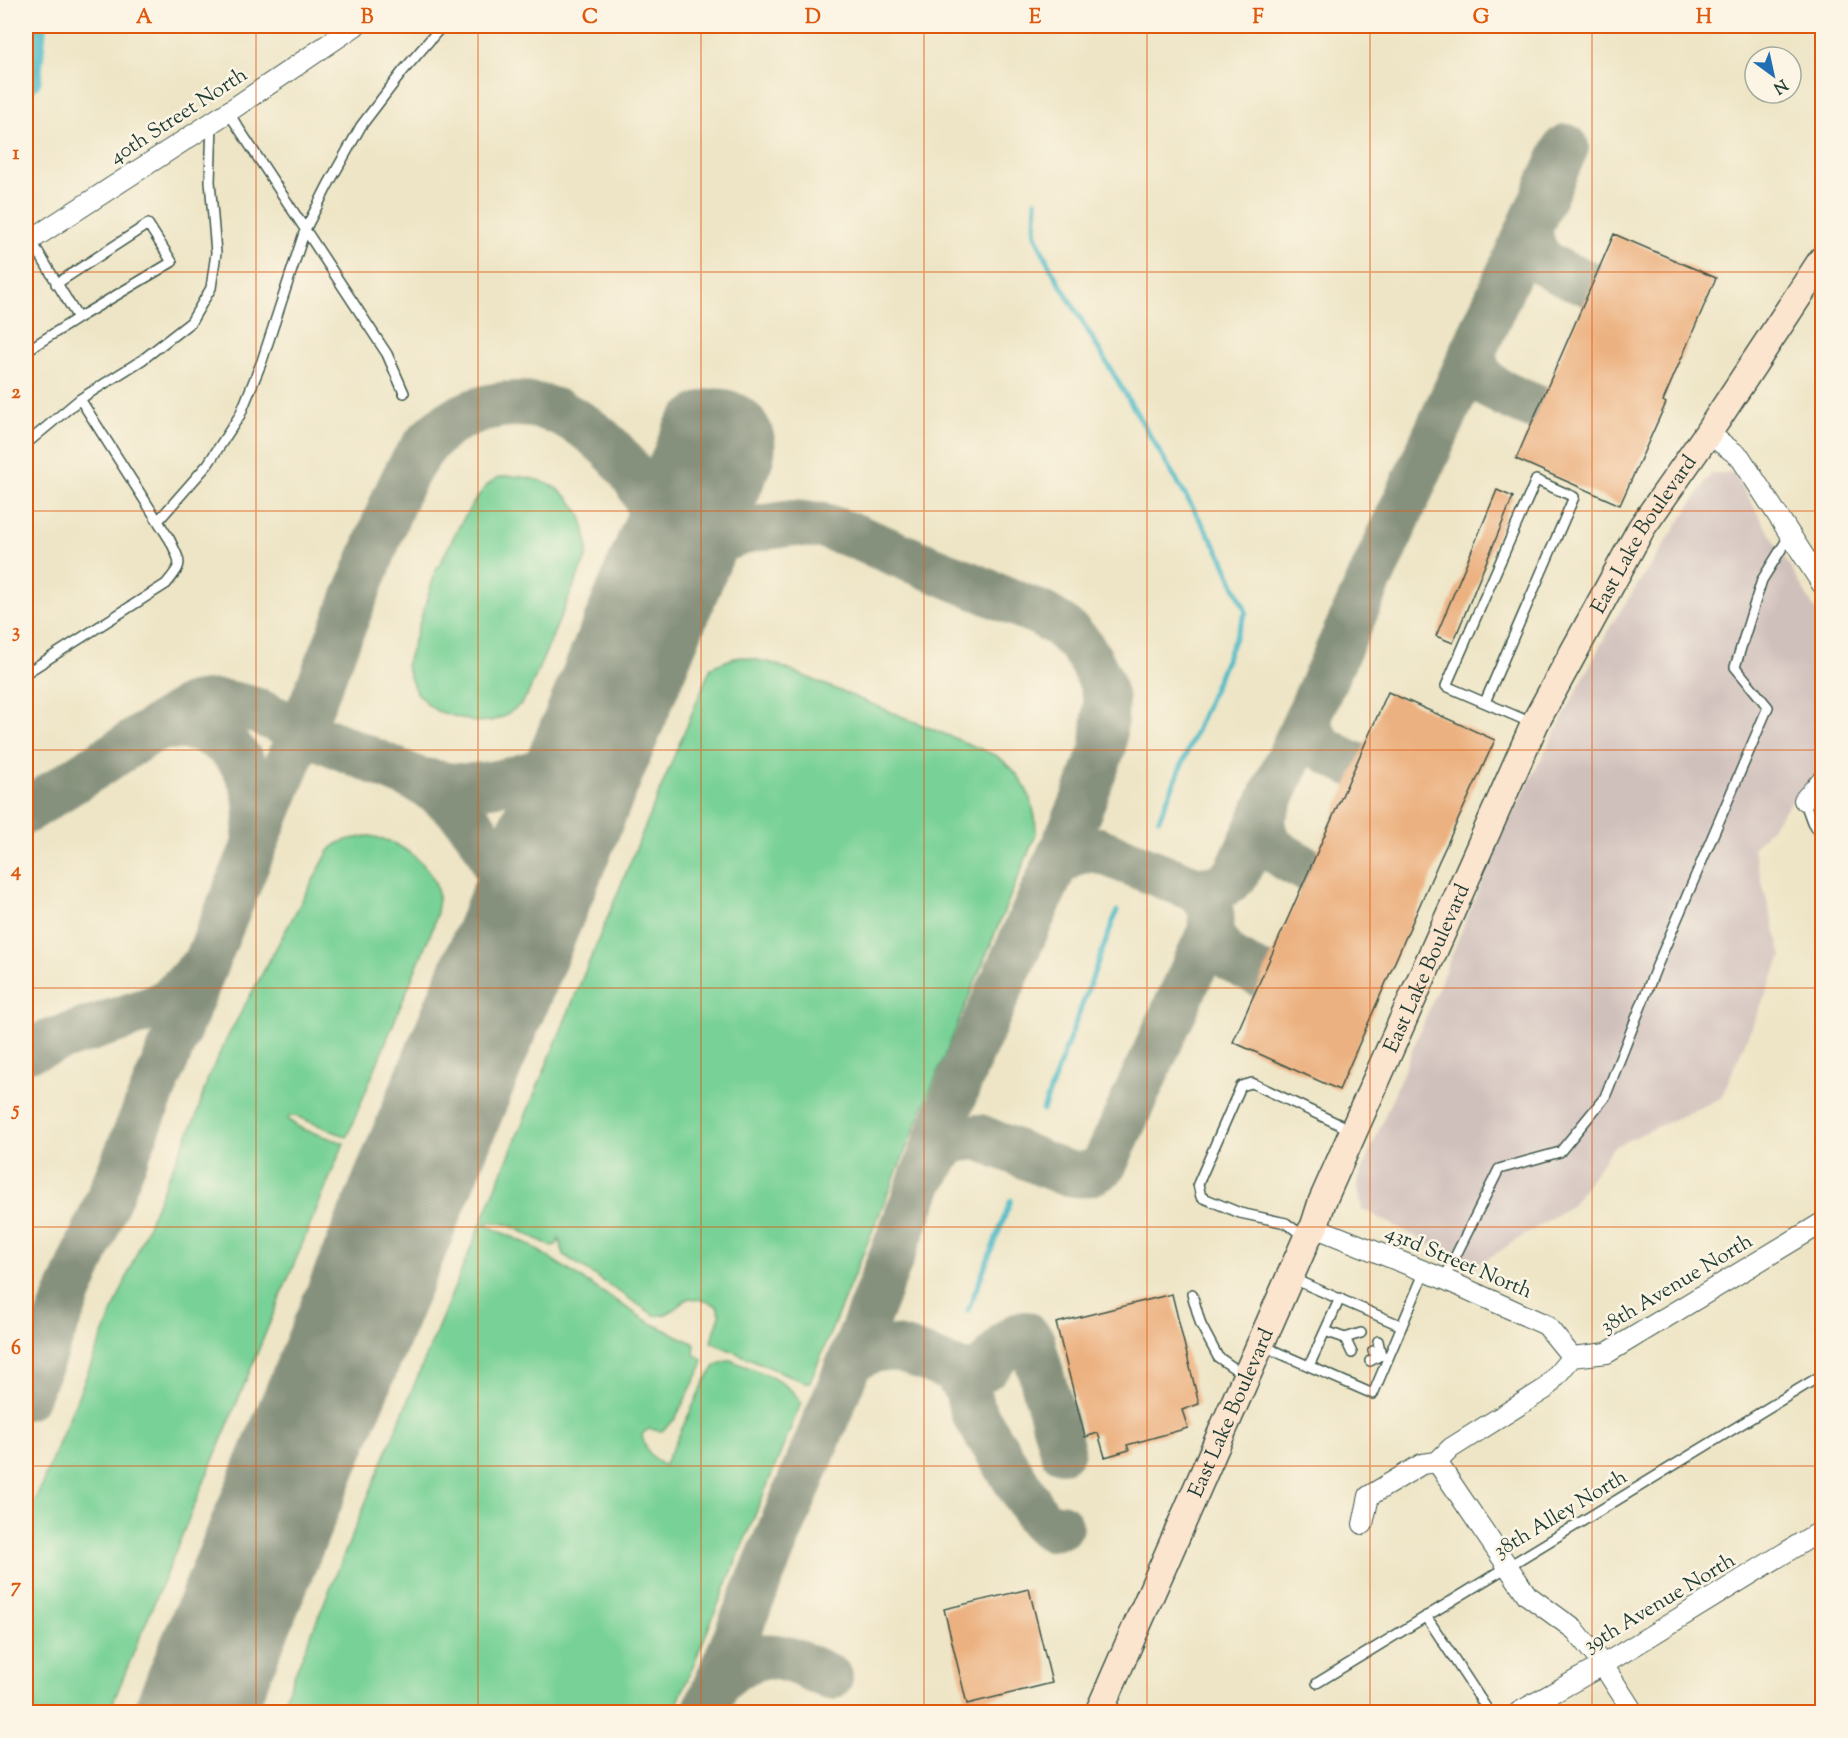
<svg xmlns="http://www.w3.org/2000/svg" width="1848" height="1738" viewBox="0 0 1848 1738" font-family="'Sorts Mill Goudy',serif">
	<rect width="100%" height="100%" fill="#fcf5e5"/>
	<filter id="ink" filterUnits="userSpaceOnUse"><feTurbulence type="fractalNoise" baseFrequency=".0167" numOctaves="2"/><feDisplacementMap in="SourceGraphic" scale="12" xChannelSelector="R" yChannelSelector="G"/><feConvolveMatrix kernelMatrix="1 2 1 2 8 2 1 2 1" color-interpolation-filters="sRGB"/></filter>
	<filter id="wash" filterUnits="userSpaceOnUse"><feTurbulence type="fractalNoise" baseFrequency=".008" numOctaves="4" result="noise"/><feDisplacementMap in="SourceGraphic" scale="24" xChannelSelector="R" yChannelSelector="G"/><feGaussianBlur stdDeviation="1.35" result="paint"/><feColorMatrix in="noise" values="0 0 0 0 0 0 0 0 0 0 0 0 0 0 0 0 0 1.4 0 .05"/><feComposite in="paint" operator="in"/></filter>
	<g filter="url(#wash)">
		<rect width="100%" height="100%" fill="#eee5c6"/>
		<path fill="#d0c0bc" d="M1712,473H1734L1822,621V765L1753,849L1782,956L1721,1098L1613,1147L1573,1204L1475,1267L1362,1209L1357,1183L1502,834L1611,625Z"/>
		<path fill="#78d196" stroke="#4c8765" stroke-width="1.5" d="M507,476C557,476 589,504 587,555L528,694L521,704L505,716L491,721L474,722L437,711L427,704L415,690L406,666L437,567L439,566C449,545 477,487 497,478C500,477 504,477 507,476Z
			M743,657L775,664L995,755C1023,772 1036,802 1036,834L810,1382H804L711,1342L720,1315L717,1306C709,1301 699,1299 689,1298C677,1304 670,1318 654,1315L564,1255L559,1239L556,1245L551,1246L507,1224L487,1222L485,1225L528,1244L647,1321L695,1344L694,1354L703,1360L701,1368L675,1419L662,1431L649,1429L642,1434C644,1449 652,1458 664,1466L705,1381L716,1365L730,1360C753,1370 790,1380 801,1403L674,1712H279L711,667L734,658Z
			M370,836C402,842 441,868 438,904C437,920 430,935 424,949L347,1137L296,1116H290L288,1120L302,1129L344,1143L109,1712H26V1523L165,1184L196,1117L208,1078L226,1040L329,851C338,839 356,838 370,836Z"/>
		<g fill="none" stroke-linecap="round" stroke-linejoin="round">
			<path stroke="#4dbac6" stroke-width="5" d="M1036,201L1035,235L1050,267L1222,557L1246,612L1159,819
				M1043,1110L1117,911
				M968,1310L1011,1200"/>
			<path stroke="#4dbac6" stroke-width="32" d="M26,78L31,26"/>
			<path stroke="#86917d" stroke-width="46" d="M1530,228C1530,267 1561,272 1592,285
				M1475,348C1470,387 1508,395 1537,408
				M666,570L700,547L749,530L792,523L824,526L854,536L1041,614L1061,626L1079,643L1088,656L1101,681L1106,700L1103,748L1080,809L966,1065L861,1335L705,1712
				M1309,714C1308,746 1330,753 1355,765
				M155,729C221,714 267,772 255,835
				M419,780C436,783 453,787 470,786C507,785 560,766 593,748
				M26,811L190,706C216,700 229,702 254,710L416,779C473,810 510,865 504,932C502,951 498,969 494,987
				M1263,814C1258,846 1285,858 1309,870
				M1053,868C1067,855 1078,848 1098,850L1195,889C1211,891 1224,887 1236,875L1566,147
				M1210,931C1223,958 1236,963 1262,975
				M26,1050L154,1008L171,999L199,970
				M926,1174L943,1148L952,1140L979,1137L1063,1172C1079,1176 1091,1176 1104,1165L1209,934C1215,916 1211,901 1195,889
				M849,1364C891,1327 925,1366 971,1375C996,1368 1004,1336 1025,1334L1032,1341L1062,1450
				M952,1369L967,1390L972,1410L1040,1520L1050,1528L1060,1526
				M26,1397C118,1174 212,952 302,728C325,672 347,616 370,560C386,521 400,474 428,442C465,402 528,392 574,420C608,440 636,472 650,508C658,530 660,554 664,577
				M718,1682C760,1641 784,1657 830,1677"/>
			<path stroke="#86917d" stroke-width="117" d="M194,1712L717,447"/>
		</g>
		<g id="blocks">
			<path fill="#ecb180" d="M1614,234L1716,278L1663,401L1666,403L1620,505L1516,459Z
				M1497,490L1513,497L1453,643L1436,636Z
				M1388,692L1495,740L1439,861L1339,1090L1233,1042Z
				M1172,1294L1199,1404L1182,1410L1188,1428L1127,1445L1129,1450L1105,1457L1098,1433L1085,1437L1056,1323Z
				M1029,1589L1052,1683L967,1704L944,1609Z"/>
		</g>
	</g>
	<g filter="url(#ink)">
		<use href="#blocks" fill-opacity="0" stroke="#3e564a" stroke-width="1.5"/>
		<g fill="none" stroke-linecap="round" stroke-linejoin="round">
			<defs>
				<path id="lane" d="M228,112L387,354L404,393
					M56,284L148,224L172,262L78,318
					M26,351L78,318L31,240
					M26,444L80,399L142,360L191,322L211,288L216,253L210,181L212,124
					M158,521L208,464L240,415L262,361L305,230L328,185L361,126L403,71L442,26
					M26,673L166,584C184,563 181,564 170,540L80,399
					M1485,702L1574,497L1536,480L1446,686L1532,723
					M1804,800L1812,822L1822,838
					M1306,1238L1286,1223L1240,1213L1201,1197L1198,1184L1241,1086L1252,1083L1351,1130
					M1291,1278L1402,1326
					M1444,1279L1499,1169L1560,1152L1605,1097L1656,968L1768,707L1735,667L1762,580L1790,535
					M1192,1294L1201,1325L1218,1357L1244,1375
					M1325,1331L1345,1338L1361,1333
					M1345,1338L1352,1353
					M1378,1341L1381,1355
					M1263,1346L1373,1394L1425,1271
					M1373,1351L1388,1358
					M1370,1361L1381,1355
					M1309,1366L1340,1298
					M1426,1616L1489,1712
					M1317,1683L1822,1375"/>
				<path id="street" d="M26,243L228,112L355,26
					M1708,433L1740,457L1822,584
					M1804,800L1822,780
					M1314,1227L1444,1279L1546,1325L1572,1357
					M1437,1462L1527,1595L1575,1630L1603,1665L1633,1712
					M1363,1524L1369,1496L1422,1464L1437,1462L1451,1448L1545,1389L1572,1357L1607,1353L1822,1223
					M1519,1712L1603,1665L1822,1530"/>
				<g id="secondary">
					<path id="s1" d="M1099,1712L1307,1238L1314,1227L1322,1202L1535,723L1642,527L1708,433L1822,260"/>
				</g>
			</defs>
			<use href="#lane" stroke="#3e564a" stroke-width="12"/>
			<use href="#street" stroke="#3e564a" stroke-width="22"/>
			<use href="#secondary" stroke="#3e564a" stroke-width="30"/>
			<use href="#lane" stroke="#fff" stroke-width="9"/>
			<use href="#street" stroke="#fff" stroke-width="20"/>
			<use href="#secondary" stroke="#fce5cf" stroke-width="27"/>
		</g>
	</g>
	<path fill="none" stroke="#de580e" stroke-width="1.5" stroke-opacity="0.55" d="M256,26V1712M478,26V1712M701,26V1712M924,26V1712M1147,26V1712M1370,26V1712M1592,26V1712M26,272H1822M26,511H1822M26,750H1822M26,988H1822M26,1227H1822M26,1466H1822"/>
	<g text-anchor="middle" stroke-width="5" stroke-linejoin="round" paint-order="stroke">
		<g font-size="21" fill="#1f3d34" stroke="#fcf5e5">
			<text transform="translate(178 115) rotate(-33)" y="7">40th Street North</text>
			<text dy="7" stroke="none"><textPath href="#s1" startOffset="1299">East Lake Boulevard</textPath></text>
			<text dy="7" stroke="none"><textPath href="#s1" startOffset="813">East Lake Boulevard</textPath></text>
			<text transform="translate(1459 1261) rotate(23)" y="7">43rd Street North</text>
			<text transform="translate(1676 1283) rotate(-31)" y="7">38th Avenue North</text>
			<text dy="7" stroke="none"><textPath href="#s1" startOffset="327">East Lake Boulevard</textPath></text>
			<text transform="translate(1560 1513) rotate(-31)" y="7">38th Alley North</text>
			<text transform="translate(1659 1602) rotate(-31)" y="7">39th Avenue North</text>
		</g>
	</g>
	<rect width="1848" height="1738" fill="none" stroke="#fcf5e5" stroke-width="66"/>
	<g transform="translate(1773 75) rotate(147)"><circle r="28" fill="#fcf5e5" stroke="#a4ab9e" stroke-width="1.5"/>
	<path d="M0-4.5L10 22L0 15L-10 22Z" fill="#1f6fb2"/>
	<text y="-9" font-size="16" font-weight="bold" text-anchor="middle" fill="#1f3d34">N</text>
	</g>
	<rect x="33" y="33" width="1782" height="1672" fill="none" stroke="#de580e" stroke-width="2"/>
	<g font-size="20" text-anchor="middle" font-weight="bold" fill="#de580e">
		<text x="144" y="23">A</text>
		<text x="367" y="23">B</text>
		<text x="590" y="23">C</text>
		<text x="813" y="23">D</text>
		<text x="1035" y="23">E</text>
		<text x="1258" y="23">F</text>
		<text x="1481" y="23">G</text>
		<text x="1704" y="23">H</text>
		<text x="16" y="159">1</text>
		<text x="16" y="398">2</text>
		<text x="16" y="637">3</text>
		<text x="16" y="876">4</text>
		<text x="16" y="1115">5</text>
		<text x="16" y="1354">6</text>
		<text x="16" y="1592">7</text>
	</g>
</svg>
